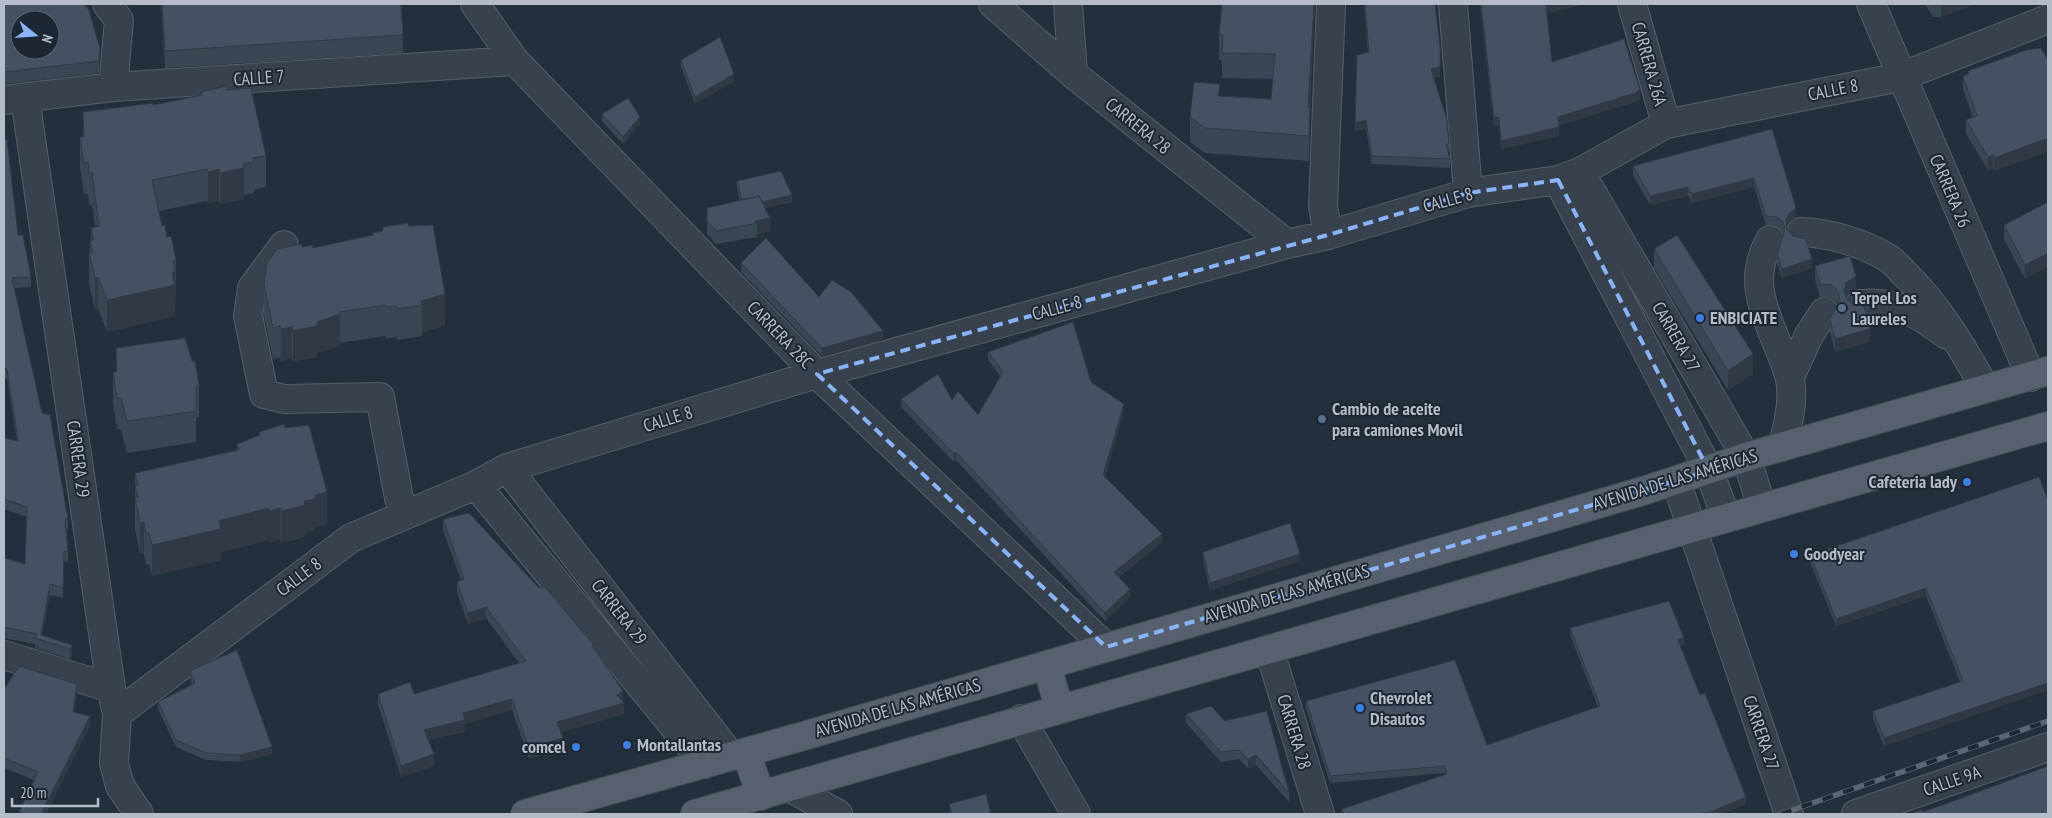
<svg xmlns="http://www.w3.org/2000/svg" width="2052" height="818" viewBox="0 0 2052 818" font-family="'PT Sans Narrow',sans-serif">
	<rect width="100%" height="100%" fill="#242f3e"/>
	<g fill="none" stroke-linecap="round" stroke-linejoin="round">
		<defs>
			<path id="minor" d="M107,4L119,20L113,87
				M475,4L515,61L817,374L1106,647
				M993,4L1073,74L1287,244
				M1068,4L1073,74
				M1453,4L1468,193
				M1632,4L1666,124
				M1871,4L2031,377
				M25,98L111,688L117,714L114,763L120,786L139,814
				M4,100L113,87L515,61
				M1580,172L1746,457L1762,507
				M1558,180L1709,471L1726,517
				M1801,232C1830,233 1863,243 1888,258C1894,262 1899,268 1904,273C1938,306 1962,347 1985,388
				M1328,235L1323,206L1331,4
				M1770,240C1742,289 1775,328 1789,375C1795,396 1788,427 1782,447
				M284,245L252,288L248,316L264,394L284,399L380,397L399,498L405,515
				M1860,304C1897,301 1918,313 1947,335
				M1790,377L1809,335L1824,312
				M507,468L731,756
				M1676,481L1789,814
				M476,485L705,764
				M1269,649L1320,814
				M4,655L111,688
				M117,714L351,538L476,485L507,468L817,374L1287,244L1328,235L1468,193L1558,180L1580,172L1666,124L1900,77L2048,19
				M1021,719L1076,814
				M789,787L838,814
				M1856,814L2048,747"/>
			<path id="major" d="M1047,665L1059,708
				M746,752L761,796
				M525,814L807,735L1643,491L1746,457L2048,371
				M695,814L2048,426"/>
		</defs>
		<use href="#minor" stroke="#565f6c" stroke-width="30"/>
		<use href="#major" stroke="#414a57" stroke-width="30"/>
		<use href="#minor" stroke="#38414e" stroke-width="28"/>
		<use href="#major" stroke="#56606e" stroke-width="28"/>
		<defs>
			<path id="rail" d="M1781,814L2048,721"/>
		</defs>
		<use href="#rail" stroke="#5a6575" stroke-width="5.5"/>
		<use href="#rail" stroke="#1d2633" stroke-width="4" stroke-dasharray="11" stroke-linecap="butt"/>
	</g>
	<path fill="#3b4654" d="M4,4L100,60L99,73L4,84Z
		M161,4H401L403,35V53L165,68Z
		M1315,4L1310,108V133L1309,161L1205,153L1190,142V117L1220,97L1271,99L1273,79L1222,78V60H1219V35Z
		M1364,4H1435L1440,56V76L1434,77L1449,144V153H1448L1450,159V168L1372,164L1366,129L1355,131L1368,52Z
		M1480,4H1586L1547,13L1552,62L1640,99L1635,102L1559,125V136L1501,149L1499,126H1494Z
		M1925,4H1975L1941,17H1933Z
		M681,60L734,81L695,104L681,67Z
		M2048,60V151L1994,171L1993,168L1988,170L1966,134V120L1973,118L1963,89V76L1968,74V71Z
		M227,90L266,156V187L254,190V193L244,195V199L220,204L219,201L208,203L207,201L159,211L162,226L167,237L176,260L175,316L107,332L98,309L95,310L89,284V253L91,241V228L95,227L92,205H89L88,194H84L80,168V137H83V112L153,105L201,96V92Z
		M602,114L640,124L623,144L602,121Z
		M4,129L18,235L31,277V287L14,288L42,413L68,519V530L66,529L68,552V562L64,561L63,598L50,595L42,635L72,645V655L70,659L35,648V644L4,638V558L25,564L27,517L4,509V438L17,441L7,379L4,378Z
		M1772,129L1796,217L1788,224L1786,228L1787,229L1812,268L1782,278L1777,263V254L1784,234L1783,231L1777,226L1766,225L1754,187L1692,203L1688,196L1650,205L1633,175V166Z
		M737,181L792,202L765,208L770,231L757,234V237L716,244L707,234V208L740,201L737,188Z
		M2048,202V267L2025,279L2004,239V225Z
		M409,226L445,326L422,332V336L397,340L396,337L386,339L385,336L340,343V346L317,353V357L293,362L292,358L281,361L280,358L273,359L264,316V284L302,247L313,248L372,236V233L383,231V227Z
		M1654,249L1753,374L1728,390L1654,268Z
		M741,263L819,297L883,340L822,356L741,272Z
		M1815,266L1856,289L1846,297L1870,342L1835,352L1830,332V319L1837,304L1832,299L1820,297L1815,279Z
		M116,348L199,386V417H196V442L127,453L121,429H117L113,404V372H116Z
		M988,352L1091,382L1124,411L1105,477L1162,542L1119,577L1130,597L1105,621L956,460L954,462L901,407V399L952,400L978,415L1000,376L988,360Z
		M285,428L327,524L315,527V530L305,533V536L294,540L281,543L280,539L269,543V540L221,552V560L152,576L149,564L146,565L144,553L140,554L135,529V473L237,450V444L259,436V432Z
		M2048,500V690L1884,746L1873,719V711L1960,682L1926,596L1836,626L1810,562V555Z
		M443,519L594,649L623,701L624,714L561,732L563,749L529,759L512,710L465,724V732L428,740L434,766L401,777L378,705V694H414L519,663L486,618L468,624L457,593V582L461,580L443,530Z
		M1203,552L1300,561L1210,590L1203,559Z
		M1570,628L1684,645L1680,646L1700,695L1746,804L1722,814H1342V809L1446,774L1445,773L1330,783L1306,708V701L1487,745L1598,707L1570,635Z
		M190,672L272,754L240,762L206,760L176,747L158,709V702L192,685L190,679Z
		M4,689L77,694L74,712L90,726L46,814H19V812L34,780L4,768Z
		M1186,714L1225,721L1289,793V802L1256,765L1248,769L1239,759L1221,762L1186,723Z
		M949,804L991,814H950Z"/>
	<path fill="#303945" d="M1314,4H1315L1308,133V108Z
		M1549,4H1586L1546,13V5Z
		M1946,4H1975L1941,17V6Z
		M1440,47V76L1431,77V69Z
		M100,49V60L99,73V61Z
		M734,74V81L695,104V97Z
		M1640,90V99L1635,102L1558,126V117Z
		M1310,108V133L1309,161V136Z
		M640,117V124L623,144V137Z
		M1499,117V126H1494V118Z
		M1366,120V129L1355,131V123Z
		M1559,127V136L1501,149V141Z
		M2048,138V151L1994,171V158Z
		M1993,155V168L1988,170V157Z
		M244,168V199L220,204V173Z
		M219,169V201L208,203V172Z
		M1754,178V187L1692,203V194Z
		M1688,187V196L1650,205V196Z
		M792,195V202L743,213V206Z
		M1796,208V217L1788,224L1786,230V221L1788,215Z
		M770,218V231L757,234V223L755,221Z
		M2048,253V267L2025,279V265Z
		M1812,259V268L1782,278V269Z
		M175,272V316L107,332V300Z
		M1856,276V289L1846,296L1844,305V292L1846,283Z
		M98,277V309L95,310V278Z
		M445,294V326L422,332V305L421,301Z
		M340,314V346L317,353V357L293,362V331Z
		M292,327V358L281,361V329Z
		M1870,329V342L1835,352V339Z
		M883,331V340L822,356V348Z
		M1753,354V374L1728,390V371Z
		M1124,404V411L1103,483V475Z
		M956,452V460L954,462V454Z
		M327,492V524L315,527V530L305,533V536L281,543V511L304,501L315,495Z
		M269,508V540L221,552V560L152,576V545L219,521Z
		M280,508V539L269,543V511Z
		M144,522V553L140,554V523Z
		M1162,534V542L1114,580V572Z
		M1300,554V561L1210,590V583Z
		M50,584V595L41,640V635Z
		M1926,588V596L1836,626V619Z
		M1130,589V597L1105,621V613Z
		M486,607V618L468,624V613Z
		M1684,638V645L1678,647V640Z
		M72,645V655L70,659V649Z
		M2048,683V690L1884,746V738Z
		M77,684V694L73,722V712Z
		M623,691L624,714L557,733V722L617,695Z
		M512,699V710L465,724V732L424,741V730L463,713Z
		M90,716V726L46,814H41Z
		M563,738V749L529,759V748Z
		M272,747V754L240,762V755Z
		M434,754V766L401,777V766Z
		M1256,755V765L1248,769V759Z
		M1746,797V804L1722,814H1713V811Z"/>
	<path fill="#455162" stroke="#303945" fill-rule="evenodd" d="M4,4H84L89,10L100,49L99,61L4,72ZM20,20H50V50H20Z
		M162,4H401L403,35L165,51Z
		M1222,4H1314L1308,108H1310L1309,136L1205,128L1190,117L1194,82L1220,84L1218,96L1271,99L1275,54L1222,53L1223,35H1219Z
		M1365,4H1435L1440,47V67L1431,69L1447,120L1449,144H1446L1450,159L1372,156L1366,120L1355,123L1357,55L1369,52Z
		M1481,4H1549L1546,5L1552,62L1624,39L1640,90L1635,93L1558,117L1559,127L1501,141L1499,117L1494,118Z
		M1932,4H1946L1941,6H1933Z
		M720,37L734,74L695,97L681,60Z
		M2041,48L2048,60V138L1994,158L1993,155L1988,157L1966,120L1977,116L1963,76L1969,74L1968,71L2026,50Z
		M226,86L227,90L251,88L266,156L253,158L254,162L243,164L244,168L220,173L219,169L208,172L207,169L152,180L162,226L165,225L167,237L171,236L176,260L173,261L175,272L172,273L175,285L107,300L98,277L95,278L89,253L93,252L90,241L93,240L91,228L99,226L92,173H89L88,162L84,163L80,137H84L83,112L153,103V105L202,95L201,92Z
		M628,98L640,117L623,137L602,114Z
		M4,129L5,140L7,139L18,235H23L31,277L12,278L42,413L50,415L68,519H65L68,552L64,551L63,588L50,584L41,635L72,645L70,649L35,638L37,634L4,627V558L25,564L27,507L4,499V438L18,441L7,369L4,368Z
		M1772,129L1796,208L1788,215L1786,221L1787,229L1793,236L1806,239L1812,259L1782,269L1777,254L1785,229L1783,222L1777,217L1766,216L1754,178L1692,194L1688,187L1650,196L1633,166Z
		M781,171L792,195L762,202L759,196L742,200L737,181Z
		M759,196L770,218L755,221L757,223L716,231L707,221V208Z
		M2048,202V253L2025,265L2004,225Z
		M408,223L409,226L433,225L445,294L421,301L422,305L397,309L396,306L386,307L385,305L339,312L340,314L317,322V326L293,331L292,327L281,329L280,326L273,328L264,284L267,263L277,249L301,244L302,247L313,245V248L373,235L372,233L383,231V227Z
		M1677,235L1753,354L1728,371L1654,249Z
		M766,238L819,297L832,280L851,292L883,331L822,348L741,263Z
		M1850,256L1856,276L1846,283L1844,292L1847,299L1852,304L1864,306L1870,329L1835,339L1830,319L1840,300L1838,292L1832,285L1820,284L1815,266Z
		M1073,322L1091,382L1124,404L1103,475L1162,534L1114,572L1130,589L1105,613L956,452L954,454L901,399L938,374L952,400L958,391L978,415L1003,372L988,352Z
		M185,338L192,361H195L199,386H196V411L127,421L121,398H117L113,372H117L116,348Z
		M284,424L285,428L309,425L327,492L315,495V499L304,501L305,505L294,508L281,511L280,508L269,511V508L219,521L221,529L152,545L149,533H146L144,522L140,523L135,497H138L135,486L138,485L135,473L239,450L237,444L260,435L259,432Z
		M2039,477L2048,500V683L1884,738L1873,711L1963,681L1926,588L1836,619L1810,555Z
		M469,513L539,588L544,586L594,645H592L623,691L617,695L624,703L557,722L563,738L529,748L512,699L463,713L465,720L424,730L434,754L401,766L378,694L410,682L414,694L526,661L486,607L468,613L457,582L464,579L443,519Z
		M1290,523L1300,554L1210,583L1203,552Z
		M1669,601L1684,638L1678,640L1700,695L1705,693L1746,797L1713,811L1697,814H1344L1342,809L1447,774L1445,766L1330,776L1306,701L1455,660L1487,745L1600,706L1570,628Z
		M237,650L272,747L240,755L206,753L176,740L158,702L195,683L190,672L194,669Z
		M19,666L77,684L73,712L90,716L41,814H23L19,812L38,772L4,758V689Z
		M1211,706L1225,721L1267,711L1289,793L1256,755L1248,759L1239,750L1221,752L1186,714Z
		M2048,766V814H1909L1922,810L1923,812Z
		M986,794L991,814H952L949,804Z"/>
	<path fill="none" stroke="#8ab4f8" stroke-width="4" stroke-dasharray="10 6" stroke-linejoin="round" d="M1558,180L1709,471L1106,647L817,374L1328,235L1468,193Z"/>
	<g fill="#5c6f8a" stroke="#1d2633" stroke-width="2">
		<circle cx="1842" cy="308" r="5"/>
		<circle cx="1322" cy="419" r="5"/>
	</g>
	<g fill="#3f7fe0" stroke="#1d2633" stroke-width="2">
		<circle cx="1700" cy="318" r="5"/>
		<circle cx="1967" cy="482" r="5"/>
		<circle cx="1794" cy="554" r="5"/>
		<circle cx="1360" cy="708" r="5"/>
		<circle cx="627" cy="745" r="5"/>
		<circle cx="576" cy="747" r="5"/>
	</g>
	<g text-anchor="middle" stroke-width="4" stroke-linejoin="round" paint-order="stroke">
		<g font-size="18" fill="#b4bcc9" stroke="#1d2633">
			<text transform="translate(1649 64) rotate(74)" y="6">CARRERA 26A</text>
			<text transform="translate(259 78) rotate(-4)" y="6">CALLE 7</text>
			<text transform="translate(1833 90) rotate(-11)" y="6">CALLE 8</text>
			<text transform="translate(1138 126) rotate(39)" y="6">CARRERA 28</text>
			<text transform="translate(1950 191) rotate(67)" y="6">CARRERA 26</text>
			<text transform="translate(1448 200) rotate(-15)" y="6">CALLE 8</text>
			<text transform="translate(1057 308) rotate(-15)" y="6">CALLE 8</text>
			<text transform="translate(780 335) rotate(46)" y="6">CARRERA 28C</text>
			<text transform="translate(1676 337) rotate(60)" y="6">CARRERA 27</text>
			<text transform="translate(668 419) rotate(-17)" y="6">CALLE 8</text>
			<text transform="translate(78 459) rotate(82)" y="6">CARRERA 29</text>
			<text transform="translate(1675 480) rotate(-17)" y="6">AVENIDA DE LAS AMÉRICAS</text>
			<text transform="translate(299 577) rotate(-37)" y="6">CALLE 8</text>
			<text transform="translate(1287 594) rotate(-16)" y="6">AVENIDA DE LAS AMÉRICAS</text>
			<text transform="translate(619 612) rotate(52)" y="6">CARRERA 29</text>
			<text transform="translate(898 708) rotate(-16)" y="6">AVENIDA DE LAS AMÉRICAS</text>
			<text transform="translate(1294 732) rotate(73)" y="6">CARRERA 28</text>
			<text transform="translate(1761 733) rotate(71)" y="6">CARRERA 27</text>
			<text transform="translate(1952 781) rotate(-19)" y="6">CALLE 9A</text>
		</g>
		<g font-size="18" font-weight="bold" fill="#b4bcc9" stroke="#1d2633" text-anchor="start">
			<text x="1852" y="304">Terpel Los<tspan x="1852" dy="21">Laureles</tspan></text>
			<text x="1710" y="324">ENBICIATE</text>
			<text x="1332" y="415">Cambio de aceite<tspan x="1332" dy="21">para camiones Movil</tspan></text>
			<text x="1957" y="488" text-anchor="end">Cafeteria lady</text>
			<text x="1804" y="560">Goodyear</text>
			<text x="1370" y="704">Chevrolet<tspan x="1370" dy="21">Disautos</tspan></text>
			<text x="637" y="751">Montallantas</text>
			<text x="566" y="753" text-anchor="end">comcel</text>
		</g>
	</g>
	<rect width="2052" height="818" fill="none" stroke="#b4bcc9" stroke-width="10"/>
	<g transform="translate(35 35) rotate(107)"><circle r="24" fill="#1d2633" stroke="#59626f"/>
	<path d="M0-4L9 19L0 12L-9 19Z" fill="#8ab4f8"/>
	<text y="-8" font-size="14" font-weight="bold" text-anchor="middle" fill="#b4bcc9">N</text>
	</g>
	<path d="M12 798v8h86v-8" fill="none" stroke="#b4bcc9" stroke-width="2.5"/>
	<text x="20" y="798" font-size="15" fill="#b4bcc9" stroke="#1d2633" stroke-width="4" paint-order="stroke">20 m</text>
</svg>
